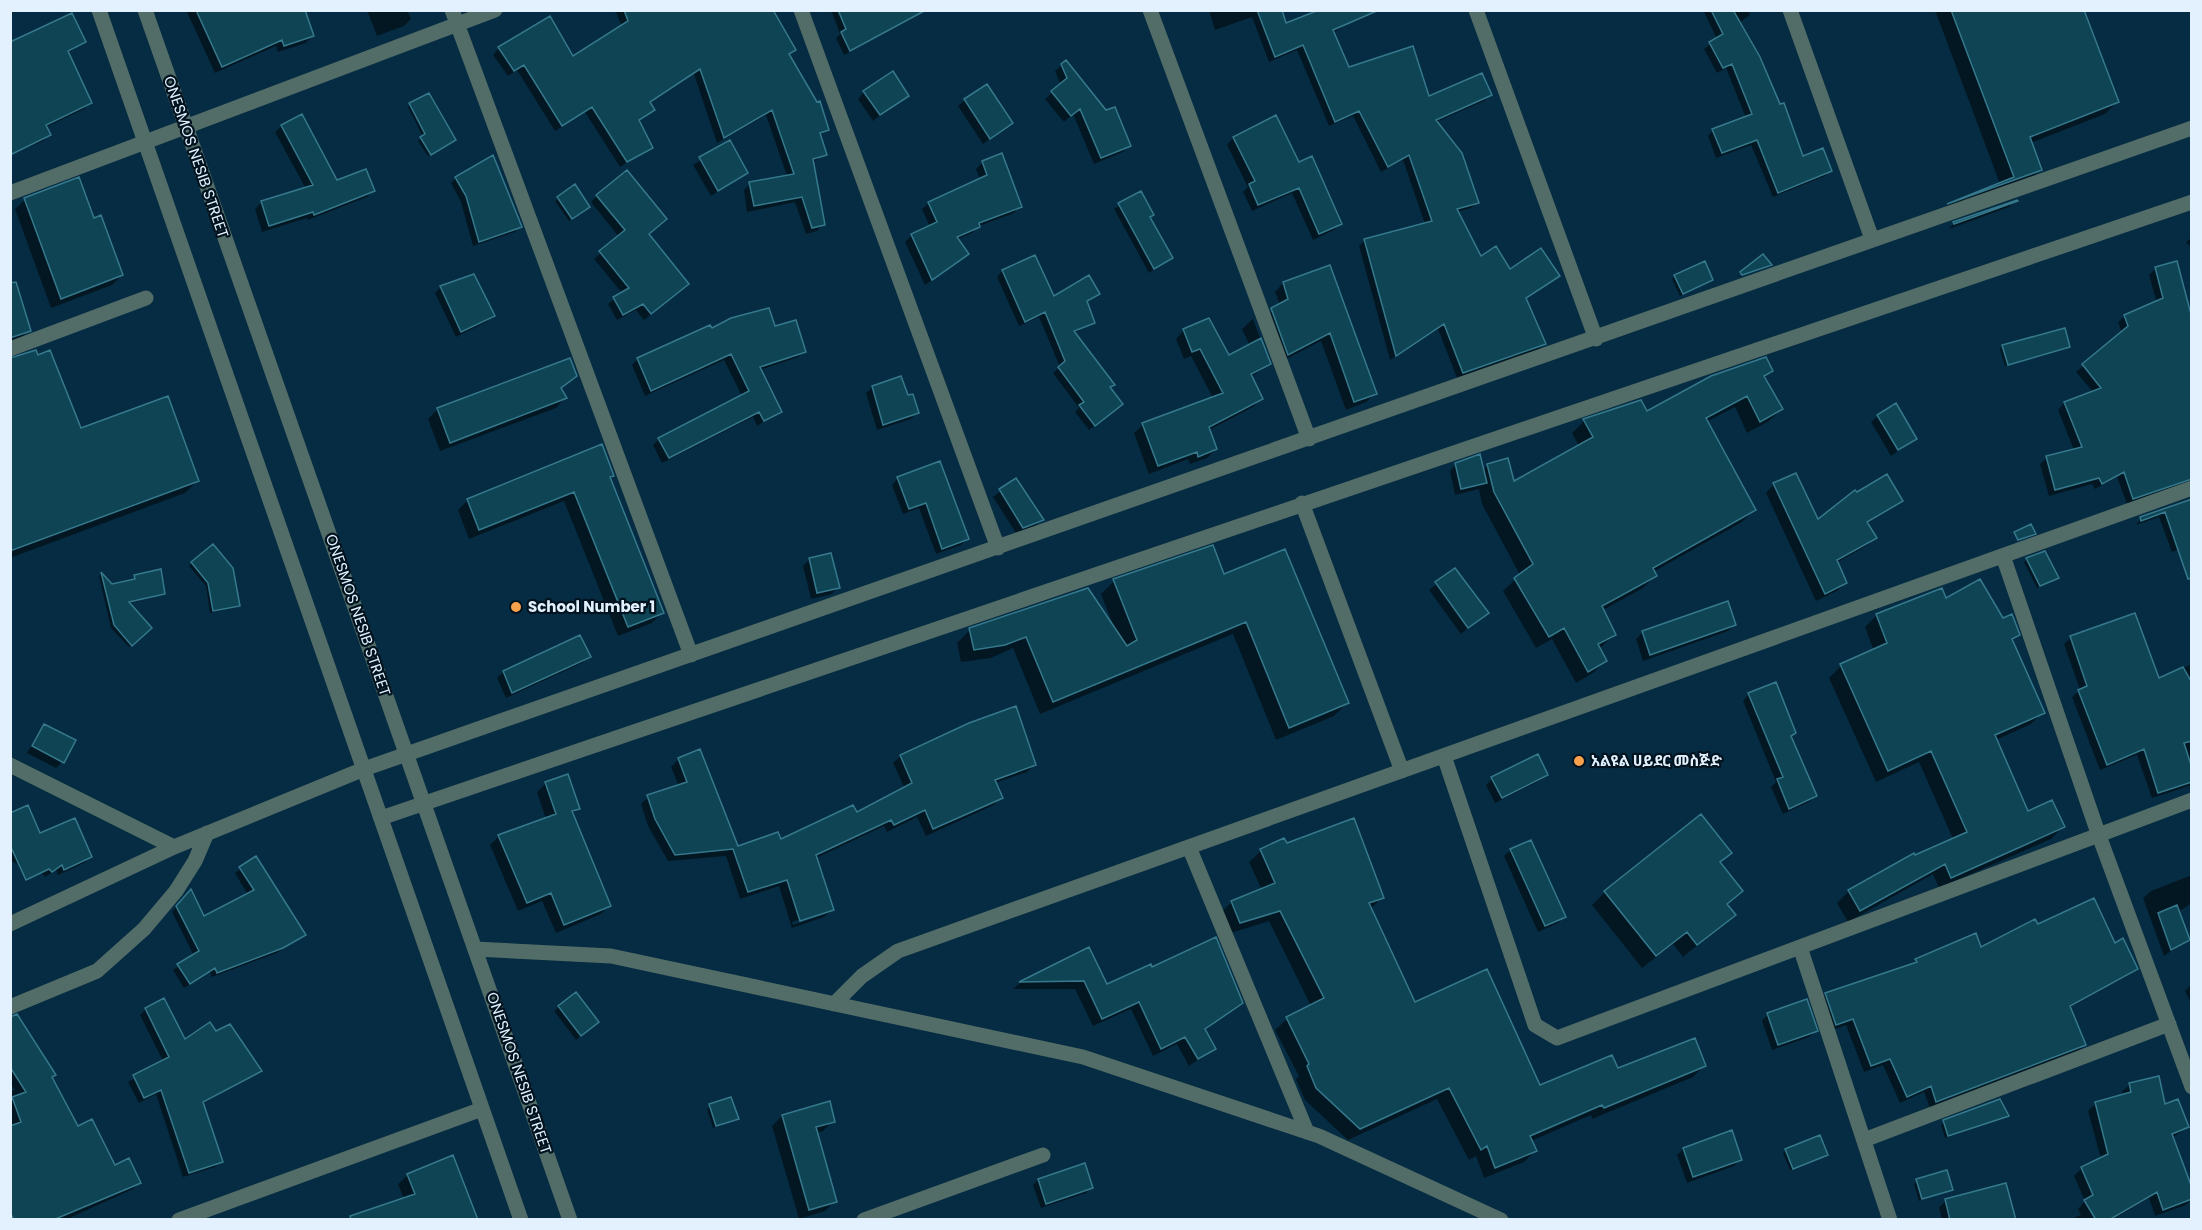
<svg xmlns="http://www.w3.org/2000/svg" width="2202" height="1230" viewBox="0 0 2202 1230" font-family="Poppins,'Noto Sans Ethiopic',sans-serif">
	<rect width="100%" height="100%" fill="#062c43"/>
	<path fill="#0007" fill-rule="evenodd" d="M186,10H256L312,36L306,43L278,52L276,46L215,73Z
		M367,10H407L411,19L404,26L377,36Z
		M615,10H772L794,50L788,55L827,129L819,136L825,154L812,163L823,224L817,231L806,234L795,202L747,212L744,190L750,184L787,176L766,115L717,143L694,74L649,104L653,110L638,122L652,147L620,167L585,112L555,131L517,70L508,76L493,55L499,48L573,58L622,26Z
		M831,10H898L905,21L844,55L836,38L840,34Z
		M1209,10H1280L1285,25L1347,24L1333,33L1348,69L1428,98L1490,95L1484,101L1436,122L1477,202L1471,208L1457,212L1480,258L1509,271L1558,276L1525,300L1544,344L1538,350L1457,378L1438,329L1390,360L1359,246L1365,240L1425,224L1403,160L1381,172L1353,116L1329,126L1297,50L1269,62L1252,17L1215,30Z
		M1703,10H1747L1750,15L1739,23L1802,158L1830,171L1825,176L1773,197L1751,145L1716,158L1708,136L1713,130L1746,118L1726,68L1717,73L1704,49L1717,39Z
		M1935,10H2083L2117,102L2105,114L2031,143L2040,170L2028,182L1939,213L1948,205L2000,184Z
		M84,42L67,54L90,103L84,109L46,127L49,135L43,141L10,155V45Z
		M1062,65L1129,145L1123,152L1094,164L1073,114L1064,122L1045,99L1061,85L1055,71Z
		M864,92L907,95L873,121L858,99Z
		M965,100L1011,123L983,144L958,106Z
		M410,105L452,143L428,156L418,141L423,137L408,107Z
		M1275,117L1298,164L1340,224L1334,230L1313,240L1292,193L1252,211L1243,192L1248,187L1227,145L1233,138Z
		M282,126L336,182L373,191L367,197L308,220L307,218L262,232L255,209L262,202L306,189L275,132Z
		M729,142L747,173L711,196L693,165Z
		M983,162L1020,206L1014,213L979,226L972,233L956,240L960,260L925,285L905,242L912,235L930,227L922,209L929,203L980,179L976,169Z
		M456,178L520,226L515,232L473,246L461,202L451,183Z
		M78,179L93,220L122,275L112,285L51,308L15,209L25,200Z
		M575,186L586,209L569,221L555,201Z
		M1141,193L1149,218L1171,258L1149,273L1114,209Z
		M597,196L647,235L680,290L644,320L636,310L617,320L608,304L622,293L594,259L619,237L591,202Z
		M2012,204L2009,207L1949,229L1954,223Z
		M2192,237V249L2186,242Z
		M1762,256L1770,265L1767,267L1739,277Z
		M1034,257L1053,299L1098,293L1086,303L1094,322L1074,333L1113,385L1109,389L1115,410L1089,430L1075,412L1079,408L1053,373L1060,367L1039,317L1019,326L997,277L1002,271Z
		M1329,267L1375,394L1366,402L1346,410L1321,341L1280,362L1263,318L1280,305L1275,292L1283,283Z
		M2156,268L2187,307L2192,306V483L2127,504L2117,477L2095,489L2092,484L2049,496L2040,464L2047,458L2074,450L2058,410L2064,403L2093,392L2076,372L2122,333L2118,322L2125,316L2157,303L2149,275Z
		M1675,276L1712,280L1680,296L1672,279Z
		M441,287L493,316L488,321L456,337L435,293Z
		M10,304L29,330L22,337L10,341Z
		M1253,319L1260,338L1255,343L1269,364L1251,377L1262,398L1253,407L1209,430L1216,449L1207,458L1190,464L1188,459L1149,474L1134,433L1143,425L1213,398L1191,356L1184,359L1176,339L1184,330L1228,357L1250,346L1242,329Z
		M774,328L805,351L798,357L760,370L780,411L757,426L753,417L662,463L653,445L659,439L742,396L724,360L645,396L632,365L638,359L711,330Z
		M2003,346L2068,347L2005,366L2000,349Z
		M10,359L80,430L197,481L185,493L10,558Z
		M1771,370L1764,378L1782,409L1769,421L1747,433L1735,407L1706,422L1754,510L1742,522L1653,572L1655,576L1643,588L1603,610L1614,635L1599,649L1605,661L1593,673L1576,683L1552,639L1536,648L1503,591L1520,575L1482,504L1479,489L1455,495L1450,471L1456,464L1482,471L1488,465L1513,483L1579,446L1572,433L1584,421L1646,413Z
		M575,375L560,389L565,398L556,408L440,451L428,419L438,409Z
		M873,387L907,397L917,412L911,419L877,430L866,393Z
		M1878,416L1915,439L1891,456L1871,422Z
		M612,475L609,479L662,613L652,623L618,636L564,501L469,539L458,510L468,500Z
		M898,478L967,539L961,545L936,554L919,508L903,514L892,485Z
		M1016,480L1042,519L1035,526L1016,533L993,497Z
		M1774,484L1817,521L1901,500L1867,524L1875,538L1866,546L1836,563L1846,582L1837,591L1816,601L1766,493Z
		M2192,500V545L2172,552L2159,517L2136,525L2141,518Z
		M213,546L238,605L210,613L206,586L189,566Z
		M830,555L838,587L832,594L811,599L803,566L809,560Z
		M2027,559L2057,577L2037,588L2024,562Z
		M1455,570L1487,613L1461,634L1429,590Z
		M101,574L112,586L133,581L135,576L163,594L128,604L150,628L129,647L111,628L99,576Z
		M1224,576L1347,703L1334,716L1276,740L1233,634L1040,714L1013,648L991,658L961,662L957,643L970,630L1114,627L1101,594L1114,581Z
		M1945,601L2002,620L2018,634L2011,641L2043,712L2031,724L1996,740L2028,813L2063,827L2051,839L1939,888L1933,874L1848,922L1837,903L1849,891L1953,839L1919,762L1876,782L1829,678L1841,666L1874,651L1865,627L1877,615Z
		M1727,602L1735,624L1728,631L1643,661L1636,639L1642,633Z
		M2071,638L2158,680L2192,664V785L2152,798L2137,755L2100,770L2072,697L2080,690L2064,644Z
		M589,657L582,663L506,698L497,678L503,672Z
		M1749,694L1795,733L1790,738L1815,796L1809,802L1783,814L1771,787L1776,782L1743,701Z
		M44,725L62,762L56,768L27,753Z
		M901,756L1034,765L1027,772L995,783L1001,797L994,805L926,836L917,817L887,832L884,826L816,858L832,910L824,917L792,928L779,886L740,899L726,856L668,861L648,826L641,804L648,797L679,786L671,767L679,759L737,848L780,841L856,814L905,789L893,763ZM825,911V914L793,925L792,922Z
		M1546,774L1539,781L1495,803L1486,785L1492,779Z
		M546,783L578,808L572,814L609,905L601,914L556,933L542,901L518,911L490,845L499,836L546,819L537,792Z
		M10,815L39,835L90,857L84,863L58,875L56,870L45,877L42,873L10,861Z
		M1284,840L1286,845L1382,897L1371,909L1414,1004L1540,1087L1617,1070L1704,1066L1693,1077L1592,1119L1591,1115L1531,1141L1535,1151L1524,1162L1484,1178L1476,1156L1469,1160L1437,1099L1348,1140L1305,1100L1296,1079L1299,1076L1275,1030L1287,1019L1311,1006L1269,921L1228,934L1220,913L1232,902L1262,890L1249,862L1261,851Z
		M1511,850L1564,916L1558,923L1538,932L1504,856Z
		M1730,852L1719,863L1741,891L1726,905L1734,915L1683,957L1673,944L1642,968L1592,905L1605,892Z
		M255,858L304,935L277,953L212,977L210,972L184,988L173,970L194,956L172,912L186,896L204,918L248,895L235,873Z
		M2192,875V903L2178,912L2188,940L2164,956L2143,898L2151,891Z
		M2037,926L2114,945L2136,968L2129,975L2069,1008L2084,1045L2078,1052L1930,1108L1924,1092L1900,1103L1883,1065L1864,1072L1846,1025L1829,1031L1819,1001L1826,994L1911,965L1916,960L1981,949Z
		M1088,949L1107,986L1152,969L1241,1002L1204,1031L1214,1049L1189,1066L1177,1044L1153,1056L1131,1009L1093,1026L1075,989H1013L1020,983Z
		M2191,985L2192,986V1005L2185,991Z
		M559,1007L592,1027L576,1040L554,1011Z
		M146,1009L184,1041L260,1071L202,1104L221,1161L215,1167L183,1177L156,1094L139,1103L128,1082L163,1061L140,1015Z
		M1768,1014L1816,1031L1809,1037L1772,1050L1762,1021Z
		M10,1025L51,1077L77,1128L114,1167L139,1183L133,1189L65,1220H10V1092L15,1090L10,1083Z
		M2130,1084L2164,1106L2188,1127L2172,1138L2192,1199L2186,1205L2155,1216L2149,1198L2112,1220H2069L2081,1215L2078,1209L2085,1201L2074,1176L2082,1168L2101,1159L2088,1111L2096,1103L2123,1096L2122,1092Z
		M730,1099L737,1118L713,1128L707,1109Z
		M2000,1100L2007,1116L2004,1118L1945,1138L1941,1125L1944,1122Z
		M782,1116L833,1121L823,1131L816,1133L835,1201L825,1211L799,1219L772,1126Z
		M1683,1149L1741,1159L1734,1166L1687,1183L1677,1155Z
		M1786,1150L1826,1154L1790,1170L1783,1153Z
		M408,1175L476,1220L404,1199L398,1184Z
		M1038,1180L1092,1187L1086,1193L1041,1208L1033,1185Z
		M1917,1181L1951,1190L1919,1201L1914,1184Z
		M1946,1201L1996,1220H1942L1939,1207Z"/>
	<path fill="#0e4453" stroke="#36798d" stroke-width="1.5" d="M196,10H305L314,36L284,46L282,40L222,67Z
		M624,10H773L796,50L789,54L817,102L820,101L829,130L820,133L827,155L813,159L825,225L812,228L802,197L754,206L749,182L794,174L772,110L724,138L700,69L650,102L655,110L639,120L653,148L627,162L592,107L562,126L524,65L514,71L498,47L550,16L573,56L628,21Z
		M838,10H926L850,51L841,32L846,29Z
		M1257,10H1282L1286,23L1319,10H1379L1333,30L1349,67L1413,46L1429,96L1482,73L1492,95L1436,120L1462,153L1479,203L1457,209L1481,256L1496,246L1510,269L1541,248L1560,276L1526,298L1546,344L1463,373L1444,324L1396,356L1364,239L1432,221L1409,155L1388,167L1359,111L1335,122L1303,45L1275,57Z
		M1711,10H1733L1760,57L1780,104L1784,103L1803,156L1823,148L1832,171L1778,193L1757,140L1722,153L1712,129L1752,114L1732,64L1723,68L1709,42L1723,34Z
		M1951,10H2084L2119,102L2030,137L2042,170L1947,204L2014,177Z
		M72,13L86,42L68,51L92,103L46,125L51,135L10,155V42Z
		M1066,60L1106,110L1115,107L1131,146L1101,158L1080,109L1071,116L1051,91L1067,78L1061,64Z
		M893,71L909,96L880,115L863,91Z
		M987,84L1013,123L990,139L964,99Z
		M429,93L456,140L431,155L420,137L425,134L409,103Z
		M302,114L337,180L366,169L375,191L314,215L313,212L269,226L261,201L313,185L281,125Z
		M1276,115L1299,162L1312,156L1342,224L1319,234L1299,188L1258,205L1249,184L1255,181L1233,137Z
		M730,140L748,173L718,191L699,157Z
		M1002,153L1022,207L979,223L980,227L957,237L969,254L932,280L911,234L937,222L928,202L987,175L982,161Z
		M493,155L522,227L479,242L466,196L455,177Z
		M627,170L667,219L649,234L689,284L651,314L643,304L623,315L613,297L629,288L599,251L625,230L596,195Z
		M79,177L94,218L101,215L123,275L61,299L24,198Z
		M575,184L590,207L572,219L557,197Z
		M1141,191L1154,215L1150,217L1173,258L1154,269L1118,203Z
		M2017,200L2018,201L1954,224L1953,222Z
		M1763,254L1772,265L1742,275L1740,272Z
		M1035,255L1054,296L1089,275L1100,294L1087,301L1095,323L1074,331L1115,385L1110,387L1123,404L1095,426L1079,405L1084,402L1058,367L1065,361L1045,312L1025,322L1002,270Z
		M1705,261L1713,280L1683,294L1674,275Z
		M2177,261L2192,318V479L2133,499L2124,472L2102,484L2099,478L2055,490L2046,456L2082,447L2064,402L2101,388L2082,364L2128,326L2124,315L2163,298L2155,267Z
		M1330,265L1377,394L1354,402L1330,333L1288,355L1271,308L1288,299L1283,282Z
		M474,274L495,316L461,332L440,286Z
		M16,282L31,331L10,338V283Z
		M769,308L775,326L796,320L806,352L760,367L782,412L764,421L759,412L669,458L658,438L749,391L731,354L651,391L637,358L710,325L712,328L731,318Z
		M1209,318L1229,355L1261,338L1271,364L1251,374L1263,399L1209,427L1217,449L1198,457L1197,452L1158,466L1142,423L1223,393L1200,349L1192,352L1183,329Z
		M2065,328L2070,347L2008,365L2002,345Z
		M36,350L38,355L50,350L81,428L168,396L199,481L10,551V358Z
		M1766,357L1773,371L1764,376L1783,409L1760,422L1747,396L1706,418L1756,510L1653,568L1657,576L1602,606L1616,635L1598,644L1607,661L1588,672L1564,628L1549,637L1514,578L1533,564L1494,492L1487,464L1508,458L1514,481L1593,437L1583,419L1641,400L1647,411L1711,376Z
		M570,358L577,376L561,388L567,398L450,443L437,408Z
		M901,376L908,395L913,394L919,413L883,425L872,386Z
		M1896,403L1917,439L1898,450L1877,415Z
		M602,444L614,476L610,477L664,613L628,627L574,492L479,530L467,499Z
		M1480,454L1487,483L1461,489L1455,463Z
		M940,461L969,539L942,549L926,503L909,509L897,477Z
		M1796,473L1818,519L1855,490L1857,492L1887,474L1903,501L1867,522L1877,538L1837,560L1847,583L1825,594L1773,483Z
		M1016,478L1044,520L1023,528L999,489Z
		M2192,499V578L2188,579L2165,512L2141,521L2140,517Z
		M2031,524L2036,534L2018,540L2014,532Z
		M213,544L233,568L240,606L213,611L208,583L191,562Z
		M1213,545L1224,574L1285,549L1349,703L1289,728L1246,622L1053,702L1026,637L1005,645L974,650L969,628L1088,588L1127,646L1137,640L1113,579Z
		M2045,551L2059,578L2040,586L2026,558Z
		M831,553L840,588L817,593L809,558Z
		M1455,568L1489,613L1468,628L1435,582Z
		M161,569L165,594L129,602L152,628L132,646L114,625L101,572L112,584L135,579L134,575Z
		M1980,579L2003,618L2012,614L2020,635L2012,639L2045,713L1995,735L2028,811L2052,800L2065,827L1951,878L1945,864L1860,911L1848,890L1914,853L1915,855L1967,832L1931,751L1888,771L1840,664L1887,643L1876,614L1942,588L1946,598Z
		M1728,601L1736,625L1650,655L1642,631Z
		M2135,613L2159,678L2183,667L2192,683V741L2184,743L2192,768V782L2158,793L2144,749L2107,765L2078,690L2087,686L2070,636Z
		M580,635L591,657L512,693L503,671Z
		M1776,682L1796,733L1791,736L1817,796L1789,809L1777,779L1783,777L1748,693Z
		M1016,706L1036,765L995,780L1003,798L933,829L925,810L894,825L891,820L816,855L834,910L800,921L787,880L748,892L733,849L675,855L655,819L647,795L687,782L678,758L700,749L738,846L778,832L781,839L853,805L857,812L912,783L900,755L969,723Z
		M44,724L76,740L64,763L32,746Z
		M1538,754L1548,775L1502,798L1491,777Z
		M568,774L580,809L572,811L611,906L564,925L551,893L527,903L498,835L556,814L545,782Z
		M28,805L40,833L75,818L92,857L64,870L62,865L52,872L49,869L26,880L10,845V813Z
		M1701,814L1732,853L1720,862L1743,891L1727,904L1736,915L1697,945L1687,932L1656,956L1604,891Z
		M1354,818L1384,898L1369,903L1415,1002L1487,969L1540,1085L1612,1055L1618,1068L1695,1038L1706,1066L1604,1108L1602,1105L1530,1136L1537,1151L1495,1168L1487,1146L1481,1150L1449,1088L1360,1129L1316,1088L1307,1066L1309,1064L1286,1017L1324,998L1280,911L1240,923L1231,901L1275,883L1260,849L1284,838L1287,843Z
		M1531,840L1566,917L1545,926L1510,849Z
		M256,856L306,935L283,948L217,973L215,968L190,984L177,964L199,951L176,906L191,889L204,916L254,890L239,867Z
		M2094,898L2115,943L2123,938L2138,969L2070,1006L2086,1045L1936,1102L1931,1086L1907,1097L1890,1059L1871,1066L1853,1019L1836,1025L1825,993L1917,962L1915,959L1976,933L1981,947L2035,919L2038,924Z
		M2177,905L2190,940L2171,950L2158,913Z
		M1216,937L1243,1003L1205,1029L1216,1049L1198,1059L1185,1037L1161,1049L1139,1002L1102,1019L1084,981L1019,982L1089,947L1107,984L1151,964L1152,967Z
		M576,992L599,1022L581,1036L558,1006Z
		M164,998L185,1039L210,1022L216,1031L230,1024L262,1071L203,1102L223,1162L189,1173L161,1090L144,1098L133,1075L169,1057L145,1008Z
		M1807,999L1818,1031L1778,1045L1767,1013Z
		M17,1014L56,1075L52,1077L78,1126L92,1119L115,1165L129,1158L141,1183L53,1220H14L10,1212V1126L21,1122L12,1097L26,1092L10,1067V1017Z
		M2159,1076L2165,1104L2178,1099L2189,1127L2172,1134L2192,1188V1199L2163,1210L2157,1192L2109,1220H2096L2084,1200L2093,1195L2081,1167L2108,1154L2095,1102L2131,1092L2129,1083Z
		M731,1097L739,1119L716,1126L709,1104Z
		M2000,1099L2009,1116L1948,1136L1943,1120Z
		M830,1101L835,1122L816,1127L837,1202L809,1210L782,1115Z
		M1732,1130L1742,1160L1693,1177L1683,1148Z
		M1820,1135L1828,1155L1793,1169L1785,1149Z
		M453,1155L478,1220H351L350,1216L415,1194L407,1174Z
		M1085,1163L1093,1188L1046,1204L1038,1179Z
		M1947,1170L1953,1190L1922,1199L1916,1179Z
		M2006,1183L2016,1220H1950L1945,1199Z"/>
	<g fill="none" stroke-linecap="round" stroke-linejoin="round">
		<path stroke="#526d67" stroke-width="15" d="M452,10L691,655
			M801,10L998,548
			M1150,10L1309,439
			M1476,10L1596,339
			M1790,10L1872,239
			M10,193L495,10
			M10,349L146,298
			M1302,503L1402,771
			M2003,556L2098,833L2192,1087
			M1444,756L1535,1025L1557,1038L2192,800
			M10,765L174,847
			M381,818L2192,202
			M1189,847L1307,1132
			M10,924L174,847L364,769L2192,128
			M1800,947L1890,1220
			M475,949L611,956L1083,1057L1319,1136L1501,1220
			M834,1004L862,976L898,951L2192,488
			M10,1007L97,971L144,929L176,891L195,861L207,833
			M1864,1140L2169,1024
			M864,1220L1043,1155"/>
		<path stroke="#526d67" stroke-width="15" d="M99,10L521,1220
			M145,10L570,1220
			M179,1220L482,1109"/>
	</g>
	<g fill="#f9a04c" stroke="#021320" stroke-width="2">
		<circle cx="516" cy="607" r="6"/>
		<circle cx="1579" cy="761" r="6"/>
	</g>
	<g text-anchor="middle" stroke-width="4.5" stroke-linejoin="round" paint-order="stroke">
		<g font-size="15" fill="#e2f1fd" stroke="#021320">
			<text transform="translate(196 157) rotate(71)" y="5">ONESMOS NESIB STREET</text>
			<text transform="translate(358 615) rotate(71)" y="5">ONESMOS NESIB STREET</text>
			<text transform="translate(519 1073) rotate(71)" y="5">ONESMOS NESIB STREET</text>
		</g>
		<g font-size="15" font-weight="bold" fill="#e2f1fd" stroke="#021320" text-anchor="start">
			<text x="528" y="612">School Number 1</text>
			<text x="1591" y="766">አልዩል ሀይደር መስጅድ</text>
		</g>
	</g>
	<rect width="2202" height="1230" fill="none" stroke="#e2f1fd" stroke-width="24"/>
</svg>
